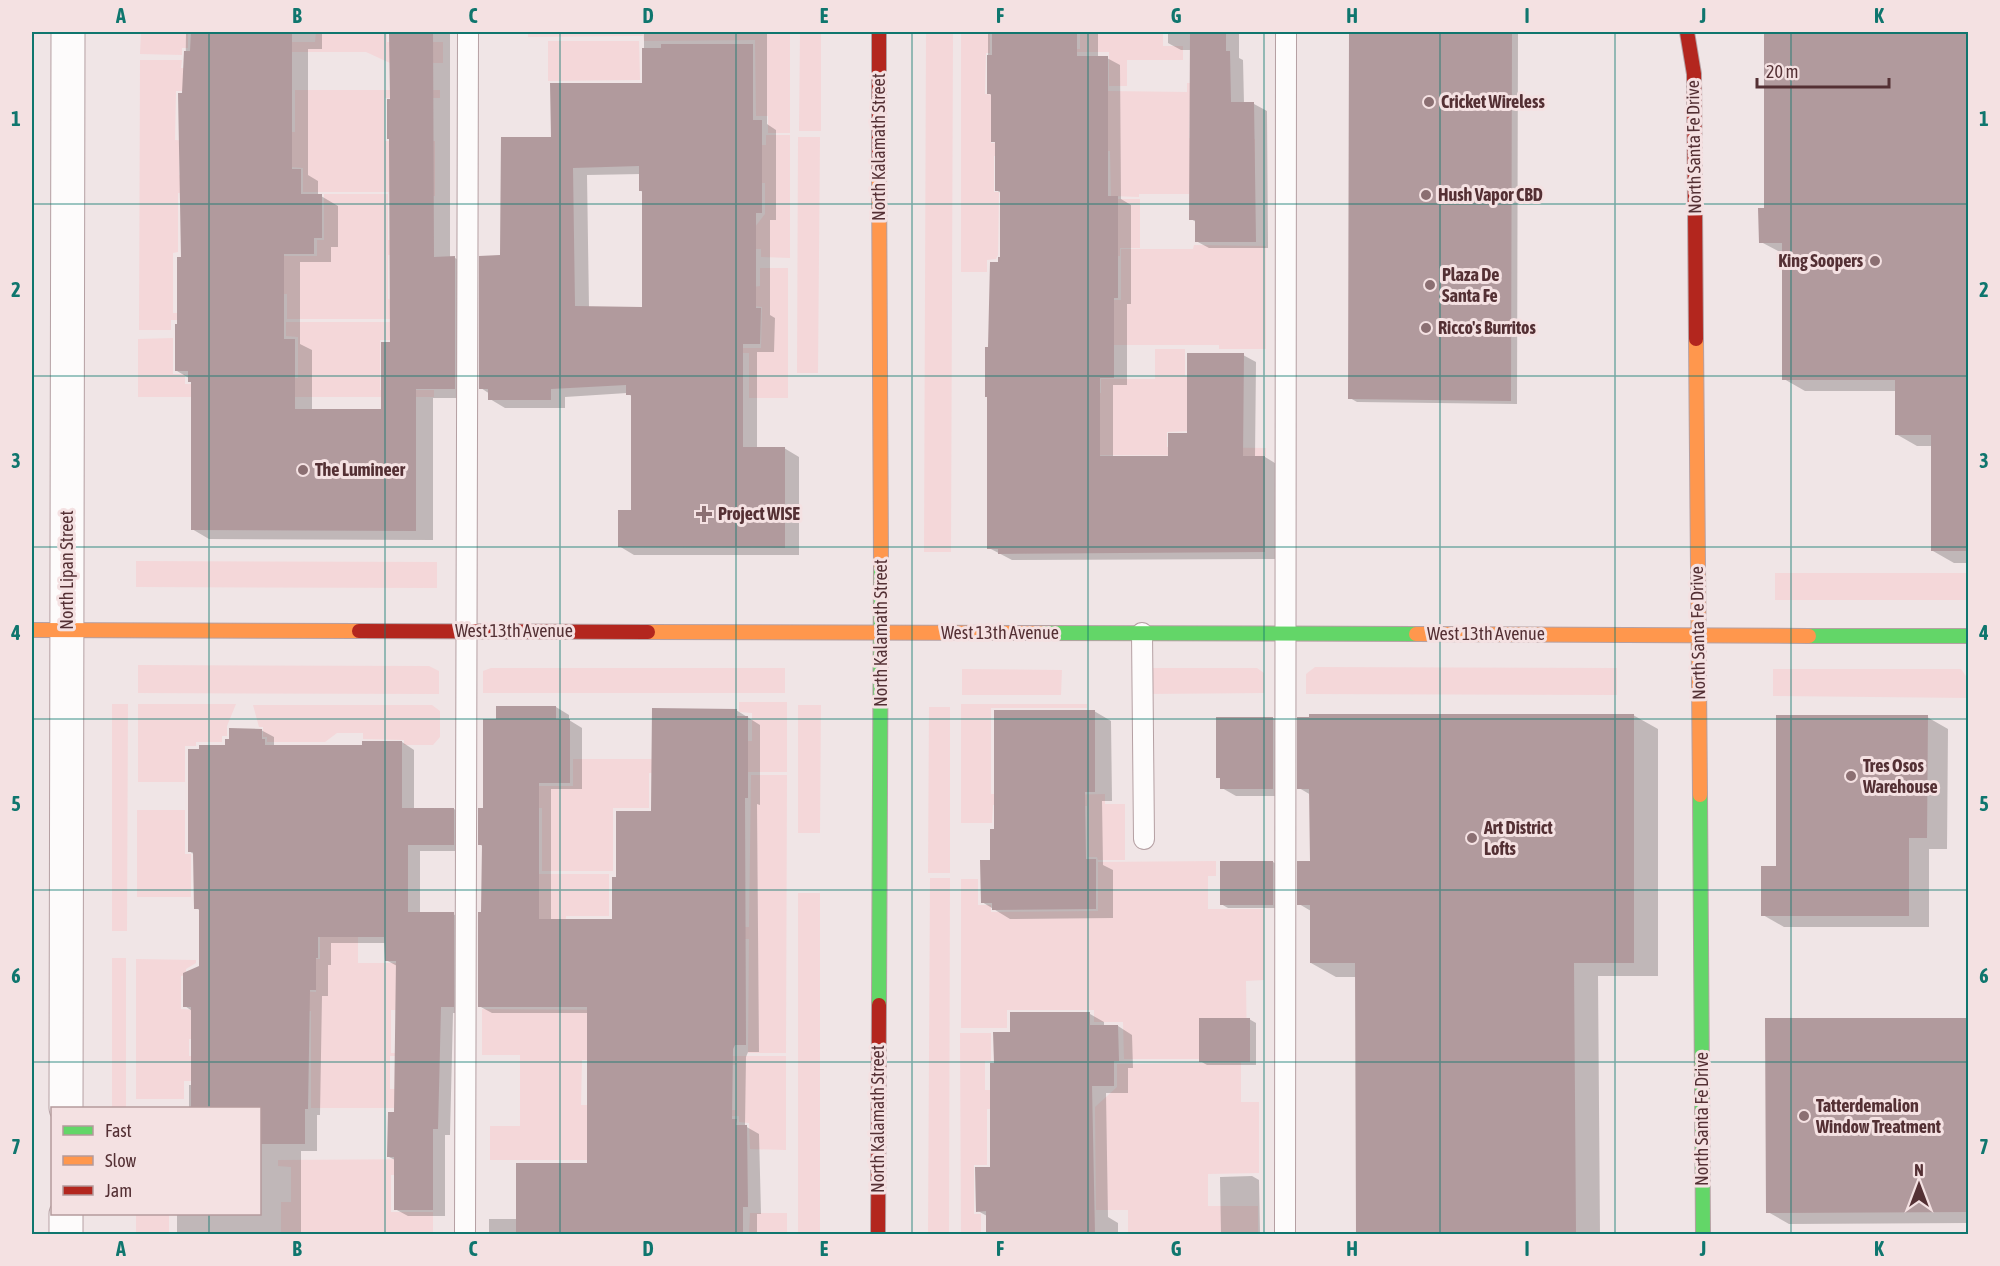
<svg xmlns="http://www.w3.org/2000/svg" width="2000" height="1266" viewBox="0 0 2000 1266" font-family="'Asap Condensed',sans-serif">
	<rect width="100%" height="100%" fill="#f0e5e6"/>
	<path fill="#f4d7d9" d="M141,32H188V48H182V55L140,54Z
		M316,32H387V42H443V63H390L366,52H278V42H315Z
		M528,32H790V133H768V116H756L755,40L644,41L643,36L528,37Z
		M800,32H821V131H799Z
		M926,32H953L951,552H924Z
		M961,32H990V53H986L985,94L999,95L991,107V143H1000V156H994V192H999L998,255L996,259L987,260V272H961Z
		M1080,32H1163V46H1183V60H1127V86H1109V52H1063V49H1080Z
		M548,41H639L640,80L548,81Z
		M140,60H182L181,68H191L190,91H176L175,140L188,141L179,149V175H188V193H178V252L173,253V313L282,314V321L171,320V330H139Z
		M1187,83H1230L1190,100L1189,138L1255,139V194H1139V197L1111,196L1110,151H1090L1108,91L1187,92Z
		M295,90H440V98H385V141H435V196H394L393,192H303V168L291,167L256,132H295Z
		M766,135H790V258L761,257V249H751L744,241L765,214V183H725L755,145H766Z
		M798,137H820L818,373H797Z
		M32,150H33V549H32Z
		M324,194H388V240H433V254L388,255V299L392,300V319H287V294H275V256H317V240H324Z
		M1099,199H1140V248H1120V256L1001,255Z
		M1194,245L1266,246V349H1219V345H1086V300H1121V249H1193Z
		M760,268H788V398H749V353H731V348H761L762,307L753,306V287L760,286Z
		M286,322H436V340H380V390H434V397H138V339L173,338V374H185V384L286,385V378H298V337L286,336Z
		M1155,349H1185V376L1212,377L1190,431L1167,432V447L1266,448V456L1090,455L1091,393H1101V379H1155Z
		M136,561L437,562V588L136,587Z
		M1775,573H1968V600H1775Z
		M138,665L429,666L439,671V694L138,693Z
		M1315,667L1617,668V695L1306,694V674Z
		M491,668H785V693H483V671Z
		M1148,668H1257L1264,673V693L1148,694Z
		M962,669L1062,670L1061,695H962Z
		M1773,669H1961L1968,679V698L1773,696Z
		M739,702H787V772H739L738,741H752V713L739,712Z
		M112,704H128L127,931H112Z
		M138,704H236L227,726V736H222V742H196V746H185V782H138Z
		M961,704H1087V708H991V794H1051V805H993L992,823H961Z
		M253,705H432L440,711V737L433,745H404V740L363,739V733H337L325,742H267V737H263V727H259Z
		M798,705H821L820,833H798Z
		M929,707H950V873H928Z
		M573,759H672V772L649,773V808H613V871H542V808H517L518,786H573Z
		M751,775H787L786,1053H748L749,939H701V928L749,927Z
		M1105,794V804H1125V860H1098L1097,857H1088L1087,806L1064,805V795Z
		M137,810H185V854H191V897H137Z
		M1216,861V876H1208V909H1264V980L1246,981L1247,1059H1124L1123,1022H1094V1010H1007V1028H961V879H978V905H991V912L1098,911V862Z
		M506,874H609V916H566L565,940L535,945Z
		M930,878H950L949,1234H928Z
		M798,893H820V1234H798Z
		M320,909L358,910V963H396V1010H391V1053H436V1056H390V1089H434V1108H311V1011L290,1010V991L316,992V959H320Z
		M112,958H126V1108H112Z
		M136,959L196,960V963L186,969V975L181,976V1009L198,1010V1039H189V1056H196V1081H184V1099H136Z
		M482,1009L638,1010V1061L582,1060L581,1105H591L592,1160H490V1126H520V1055H482Z
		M960,1033H991V1061H985V1090H994V1109H987V1165H974V1214H981V1234H961Z
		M640,1056H786V1150L750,1149L749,1123L739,1122V1116H668V1110H736V1065L640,1064Z
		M1241,1062V1102H1259V1173L1208,1174V1206H1258V1234H1128V1210H1096L1095,1107L1117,1087V1064Z
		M433,1159V1175H391V1212H433V1234H281V1202H291V1167L278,1166V1160Z
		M750,1213H787V1234H749Z
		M136,1214H169V1234H136Z"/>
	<path fill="#0003" fill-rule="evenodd" d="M186,32H322V49H308V175L318,181V196H321L338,206V247H331V262H300V344L312,350V411H383L392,344L390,32H450V258H455L472,267V398H433V540L209,539L192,529V382L189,378L177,371L183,258Z
		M644,32H767V124L776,130V220H770V315L775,318L774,352H757V448H784L799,457V555H634L619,546L633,512V397L627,393L565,397V408H505L490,399V394L481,388L502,257L553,139L644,85ZM641,174V191L643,192V308H589L587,175Z
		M988,32H1098V58H1107L1120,65L1121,199L1131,205V304H1127V385H1113V458H1169L1188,434L1243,355L1256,362L1255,457H1265L1278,465V559L1012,560L989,548L990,349L1001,259V193L996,190V143L993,141V96L988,93Z
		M1168,32H1239V58L1243,60L1244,104H1254L1267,111L1268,248H1209L1196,241V222L1191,219L1192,50H1181L1168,43Z
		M1350,32H1518L1517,404L1357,402L1350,398Z
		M1765,32H1968V563H1954L1933,551L1932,446H1917L1896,434V391H1805L1784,379V254L1761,242L1765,210Z
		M556,707L569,715V720L582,728V789H551V920H614L617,879L653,813L736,710L760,725V805L757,804L759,1052H748L746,1057L745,1126L759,1134L761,1214H757V1234H489V1219H518L588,1165V1013H492L479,1006L484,847L479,844L498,721Z
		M1094,711L1111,721L1112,801H1102L1103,865L1113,870V918L1010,919L982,902L992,862L996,830Z
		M1633,715L1658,729V976H1598L1600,1234H1358L1356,977H1336L1311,963V911L1299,904L1311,862V795L1299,788Z
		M1927,717L1948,729L1947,849H1929V927H1784L1763,915L1777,868Z
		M1217,718H1273L1287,726V796H1236L1222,788V779L1218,777Z
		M261,730L274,737V746H364L402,742L414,750V809H454L466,816V851H420V914H453L466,921V1013H453L450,1135H445V1216H408L395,1209V1160L389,1157L395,1113L397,966L386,960V943H331V965H328V996H322L320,1115H317V1151H301V1234H177V1214H260V1108H189V1085H192V1011L185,1006L201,967V911L196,908L195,855L189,851L227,747Z
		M1273,862L1280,866V908H1228L1221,904Z
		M1090,1014L1104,1022V1026H1118L1132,1035L1133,1068H1128V1093H1106L1108,1217L1118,1223V1234H987V1216L978,1211L991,1168L995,1064L1011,1033Z
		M1249,1019L1256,1023V1065H1207L1200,1061Z
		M1968,1019V1223L1789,1224L1768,1212L1767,1020Z
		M1252,1176L1259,1180L1260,1234H1221L1220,1177Z"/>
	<path fill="#b19a9d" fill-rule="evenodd" d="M191,32H292V169H301V194H322V238H314V254H284V339H295V409H381V342H390L389,139H387V99H390L389,32H433L434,257L455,256V389H416V531L191,530V382H188V371H175V324H177V257H181L178,93H182L184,51H190Z
		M992,32H1077V56H1108V196H1118V298H1114V378H1100V456H1168V433H1187V353H1244L1243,456H1265V552L998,554V549H987V397H985V347H988L990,262H998V257H1000V191H995V142H991V94H987V55H992Z
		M1190,32H1226V51H1230L1231,102H1254L1256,242H1195V220H1189Z
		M1349,32H1512L1511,401L1348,399Z
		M1764,32H1968V551H1931V435H1895V380H1782V243H1759L1758,208H1764Z
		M661,44H753V120H762V213H756V308H761L760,344H743V447H785V548L618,547V510H631V395H626V385L551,389V400H488V389H479V256L500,255L501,137H551L550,83H642V48H661ZM639,166V191H642V307L575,306L573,168Z
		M496,706H556V719H570V783H539V919H612V877H616V811H651L652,708L737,709V716H748V798H745L746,1045H735L733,1049L732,1119H737L736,1125H747L748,1207H743V1234H516V1163H587V1007H478V912H481L482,845H478V808H483V719H496Z
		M994,710H1095V792H1085L1086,859H1096V909L992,910V903H981L980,860H990V829H994Z
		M1309,714H1634V963H1574L1576,1234H1356L1355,963H1310V905H1297V861H1310L1309,789H1297V717H1309Z
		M1776,715H1928L1927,838H1909V916H1761V866H1776Z
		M1216,717H1273V789H1220V778H1216Z
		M229,728L262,729V739H265V745H362V741H402V808H454V845H408V912H454V1007H441L438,1129H433V1210H394V1157H387L388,1112H394L396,961H385L384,937H318V958H316V990H310L308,1109H305V1144H260V1108H191V1007H183V973L199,966V909H194L193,852H188V749H199V745H225V739H229Z
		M1220,861H1273V905H1220Z
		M1010,1012H1090V1025H1118L1119,1061H1114V1086H1092L1095,1234H986V1211L976,1212L975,1167H990V1063H994L993,1032H1010Z
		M1199,1018H1250V1062H1199Z
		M1765,1018H1968V1212L1766,1213Z"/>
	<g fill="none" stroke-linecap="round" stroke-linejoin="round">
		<defs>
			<path id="lane" d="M1142,633L1144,839
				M465,1234L468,32
				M1285,1234L1286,32"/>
			<path id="street" d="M66,1108L68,32
				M66,1234V1214"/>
			<path id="fast" d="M1040,633L1416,634
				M1809,636H1968
				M1700,795L1703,1234
				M879,1005L881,565"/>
			<path id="slow" d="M879,172L881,565
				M1696,339L1700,795
				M32,630L359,631
				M648,632L1040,633
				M1416,634L1809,636"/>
			<path id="jam" d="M879,32V172
				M1687,32L1694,74L1696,339
				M359,631L648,632
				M878,1234L879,1005"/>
		</defs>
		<use href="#lane" stroke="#b5a0a3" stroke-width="22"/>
		<use href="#street" stroke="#b5a0a3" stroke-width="35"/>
		<use href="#fast" stroke="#b5a0a3" stroke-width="16"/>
		<use href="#slow" stroke="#b5a0a3" stroke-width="16"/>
		<use href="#jam" stroke="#b5a0a3" stroke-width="16"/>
		<use href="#lane" stroke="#fdfbfb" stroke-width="20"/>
		<use href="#street" stroke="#fdfbfb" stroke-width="33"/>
		<use href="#fast" stroke="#63d668" stroke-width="14"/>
		<use href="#slow" stroke="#ff974d" stroke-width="14"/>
		<use href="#jam" stroke="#b3261e" stroke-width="14"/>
	</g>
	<path fill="none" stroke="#0f766e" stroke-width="1.5" stroke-opacity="0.55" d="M209,32V1108M385,32V1234M560,32V1234M736,32V1234M912,32V1234M1088,32V1234M1264,32V1234M1440,32V1234M1615,32V1234M1791,32V1234M32,204H1968M32,376H1968M32,547H1968M32,719H1968M32,890H1968M32,1062H1968M209,1214V1234"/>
	<g fill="#8b6f72" stroke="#f4e1e2" stroke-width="2">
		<circle cx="1429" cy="102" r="6"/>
		<circle cx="1426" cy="195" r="6"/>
		<circle cx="1875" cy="261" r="6"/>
		<circle cx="1430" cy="285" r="6"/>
		<circle cx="1426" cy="328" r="6"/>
		<circle cx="303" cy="470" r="6"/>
		<path d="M701 505h6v6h6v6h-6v6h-6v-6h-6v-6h6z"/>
		<circle cx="1851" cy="776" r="6"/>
		<circle cx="1472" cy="838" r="6"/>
		<circle cx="1804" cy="1116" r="6"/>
	</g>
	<g text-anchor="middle" stroke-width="6" stroke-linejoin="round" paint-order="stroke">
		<g font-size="18" font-weight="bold" fill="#543034" stroke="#f4e1e2" text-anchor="start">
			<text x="1441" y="108">Cricket Wireless</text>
			<text x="1438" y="201">Hush Vapor CBD</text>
			<text x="1863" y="267" text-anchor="end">King Soopers</text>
			<text x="1442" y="281">Plaza De<tspan x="1442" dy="21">Santa Fe</tspan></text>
			<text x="1438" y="334">Ricco's Burritos</text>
			<text x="315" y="476">The Lumineer</text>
			<text x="718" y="520">Project WISE</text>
			<text x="1863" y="772">Tres Osos<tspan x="1863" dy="21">Warehouse</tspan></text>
			<text x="1484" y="834">Art District<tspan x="1484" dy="21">Lofts</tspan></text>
			<text x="1816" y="1112">Tatterdemalion<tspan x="1816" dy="21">Window Treatment</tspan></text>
		</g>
		<g font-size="18" fill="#543034" stroke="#f4e1e2">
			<text transform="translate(879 147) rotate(-90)" y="6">North Kalamath Street</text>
			<text transform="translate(1694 147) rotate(-91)" y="6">North Santa Fe Drive</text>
			<text transform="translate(67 570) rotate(-90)" y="6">North Lipan Street</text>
			<text x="514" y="637">West 13th Avenue</text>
			<text transform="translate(881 633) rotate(-90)" y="6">North Kalamath Street</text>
			<text x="1000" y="639">West 13th Avenue</text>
			<text transform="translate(1698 633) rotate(-91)" y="6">North Santa Fe Drive</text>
			<text x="1486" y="640">West 13th Avenue</text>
			<text transform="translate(878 1119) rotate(-90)" y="6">North Kalamath Street</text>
			<text transform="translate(1702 1119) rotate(-90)" y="6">North Santa Fe Drive</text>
		</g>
	</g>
	<rect width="2000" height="1266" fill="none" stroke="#f4e1e2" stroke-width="66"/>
	<rect x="51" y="1107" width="210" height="108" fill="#f4e1e2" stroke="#b49a9c" stroke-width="1.5"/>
	<rect x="63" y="1126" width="30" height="9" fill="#63d668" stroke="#b49a9c" stroke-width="1.5"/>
	<text x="105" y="1137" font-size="18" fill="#543034">Fast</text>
	<rect x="63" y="1156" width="30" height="9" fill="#ff974d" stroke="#b49a9c" stroke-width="1.5"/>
	<text x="105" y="1167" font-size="18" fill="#543034">Slow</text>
	<rect x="63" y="1186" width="30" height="9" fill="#b3261e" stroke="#b49a9c" stroke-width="1.5"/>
	<text x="105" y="1197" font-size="18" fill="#543034">Jam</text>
	<g transform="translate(1919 1185)" stroke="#f4e1e2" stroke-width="4.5" paint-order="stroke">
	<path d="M0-4.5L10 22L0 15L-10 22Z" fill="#543034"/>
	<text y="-9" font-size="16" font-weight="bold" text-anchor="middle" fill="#543034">N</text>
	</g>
	<path d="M1757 78v9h132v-9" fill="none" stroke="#543034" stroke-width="3"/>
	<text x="1766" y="78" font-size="18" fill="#543034" stroke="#f4e1e2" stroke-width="4.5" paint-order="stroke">20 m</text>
	<rect x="33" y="33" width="1934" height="1200" fill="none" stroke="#0f766e" stroke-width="2"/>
	<g font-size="20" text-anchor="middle" font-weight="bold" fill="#0f766e">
		<text x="121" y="23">A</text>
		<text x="297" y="23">B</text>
		<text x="473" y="23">C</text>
		<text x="648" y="23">D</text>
		<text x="824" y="23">E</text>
		<text x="1000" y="23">F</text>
		<text x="1176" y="23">G</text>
		<text x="1352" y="23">H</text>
		<text x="1527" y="23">I</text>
		<text x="1703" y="23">J</text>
		<text x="1879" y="23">K</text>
		<text x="16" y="126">1</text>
		<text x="1984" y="126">1</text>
		<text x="16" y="297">2</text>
		<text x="1984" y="297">2</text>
		<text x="16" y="468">3</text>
		<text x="1984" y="468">3</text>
		<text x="16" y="640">4</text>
		<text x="1984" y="640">4</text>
		<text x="16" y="811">5</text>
		<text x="1984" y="811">5</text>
		<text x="16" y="983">6</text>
		<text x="1984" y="983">6</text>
		<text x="16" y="1154">7</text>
		<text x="1984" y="1154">7</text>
		<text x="121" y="1256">A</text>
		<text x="297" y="1256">B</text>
		<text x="473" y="1256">C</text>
		<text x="648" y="1256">D</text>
		<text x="824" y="1256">E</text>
		<text x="1000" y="1256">F</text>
		<text x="1176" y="1256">G</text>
		<text x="1352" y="1256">H</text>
		<text x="1527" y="1256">I</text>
		<text x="1703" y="1256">J</text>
		<text x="1879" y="1256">K</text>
	</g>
</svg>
